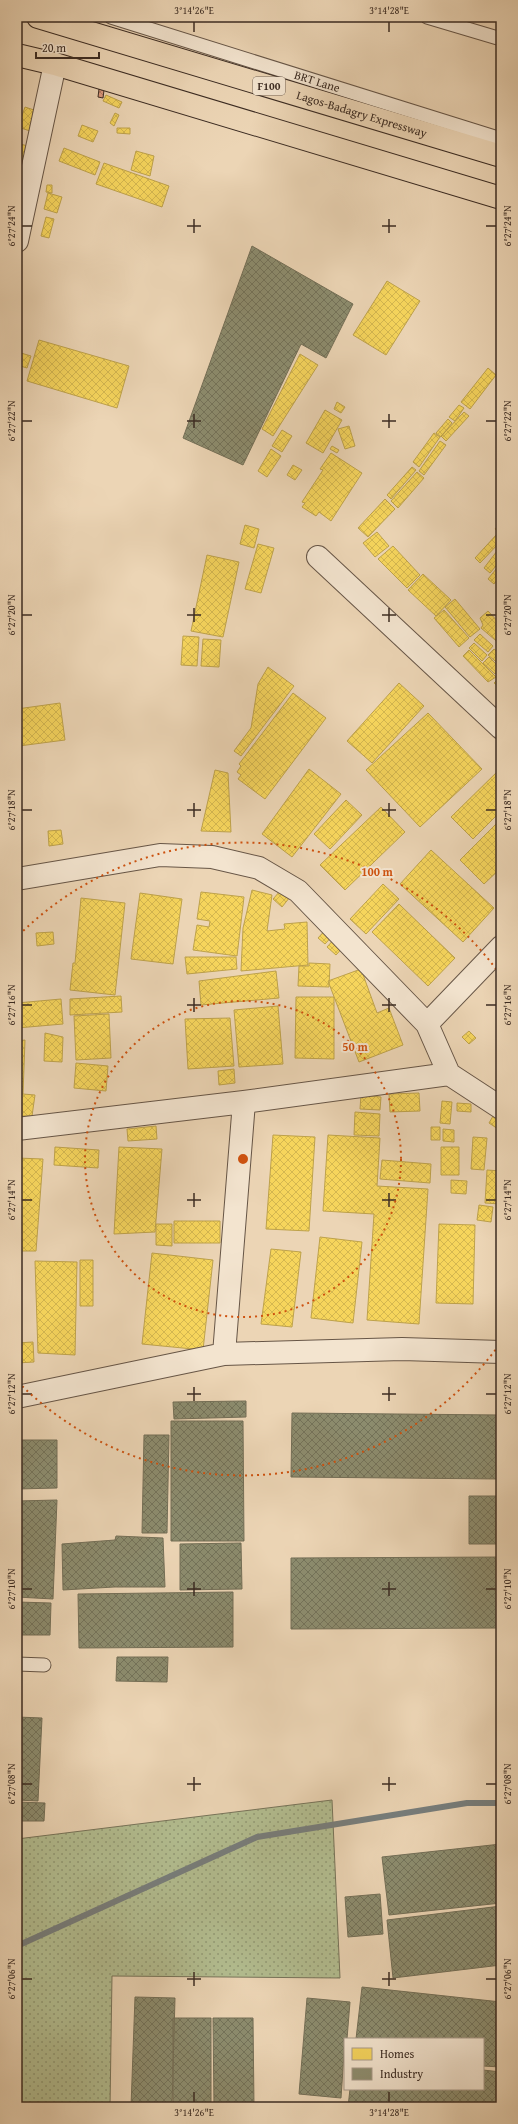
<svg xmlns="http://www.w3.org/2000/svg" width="518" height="2124" viewBox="0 0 518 2124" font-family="'Gentium Book Plus',serif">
	<defs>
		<pattern id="grass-dots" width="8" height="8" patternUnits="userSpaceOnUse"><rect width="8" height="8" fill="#b3be91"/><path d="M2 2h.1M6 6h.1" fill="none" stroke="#939b76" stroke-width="1.8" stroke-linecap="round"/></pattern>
		<pattern id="homes-cross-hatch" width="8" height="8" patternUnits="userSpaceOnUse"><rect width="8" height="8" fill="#f6d55c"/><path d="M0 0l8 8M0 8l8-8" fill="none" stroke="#d4b750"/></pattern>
		<pattern id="industry-cross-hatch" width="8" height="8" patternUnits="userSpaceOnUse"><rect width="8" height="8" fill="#8c8c6e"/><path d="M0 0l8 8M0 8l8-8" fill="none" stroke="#74735a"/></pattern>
		<pattern id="building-cross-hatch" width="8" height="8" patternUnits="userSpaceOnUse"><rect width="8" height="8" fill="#dd9a7f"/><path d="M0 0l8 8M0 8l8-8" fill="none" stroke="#b47e68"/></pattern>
	</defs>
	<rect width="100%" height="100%" fill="#ecd5b5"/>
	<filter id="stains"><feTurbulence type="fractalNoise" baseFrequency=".005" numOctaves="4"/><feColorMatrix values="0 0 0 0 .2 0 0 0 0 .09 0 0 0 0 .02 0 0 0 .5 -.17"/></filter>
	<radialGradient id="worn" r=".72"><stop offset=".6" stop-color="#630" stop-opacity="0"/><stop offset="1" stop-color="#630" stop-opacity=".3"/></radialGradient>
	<path fill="url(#grass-dots)" stroke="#77745a" d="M332,1800L340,1978L112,1976L110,2107H17V1839Z"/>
	<path fill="url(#homes-cross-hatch)" stroke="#bea24b" d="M106,95L122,102L119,108L103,101Z
		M25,107L37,111L30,131L18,127Z
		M115,113L119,115L114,126L110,123Z
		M82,125L98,131L93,142L78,136Z
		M117,128H130V134L117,133Z
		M17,143L31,147L27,161L17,158Z
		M64,148L100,162L95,175L59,161Z
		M136,151L154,156L150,176L131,170Z
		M104,163L169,186L162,207L96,184Z
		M47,185H52V193L46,192Z
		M48,193L62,197L57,213L44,209Z
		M46,217L54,219L49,238L41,236Z
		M387,281L420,301L386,355L353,335Z
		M39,340L129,366L117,408L27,381Z
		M21,353L31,356L27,368L17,365Z
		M300,354L318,365L273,436L262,429Z
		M488,368L496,375L470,409L461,402Z
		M337,402L345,407L341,413L334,409Z
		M459,405L464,408L455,421L449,417Z
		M325,410L342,420L323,453L306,443Z
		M464,412L469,416L446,441L441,436Z
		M448,419L452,423L441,437L436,433Z
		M349,426L355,446L345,449L338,429Z
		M282,430L292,436L282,452L272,446Z
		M434,433L440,437L419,467L413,462Z
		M440,441L446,445L424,475L419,471Z
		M332,446L339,450L337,453L330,449Z
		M271,449L281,456L267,477L258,471Z
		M331,453L362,473L331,521L319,512L316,516L302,507L305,503L302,502L323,470L320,469Z
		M293,465L302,470L295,480L287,475Z
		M412,467L416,470L391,499L387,495Z
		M417,472L424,478L398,508L391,501Z
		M385,499L395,509L368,537L358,528Z
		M501,522V534L495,529Z
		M245,525L259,529L254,548L240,544Z
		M377,532L389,546L375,557L363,543Z
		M497,534L501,536V541L480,563L475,558Z
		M258,544L274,548L261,593L245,589Z
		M393,546L420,575L407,588L378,559Z
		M497,551L501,555V560L490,573L484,568Z
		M207,555L239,562L223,637L191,631Z
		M501,563V575L494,584L488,579Z
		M423,574L451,600L436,616L408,590Z
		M455,599L480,629L470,637L445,607Z
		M444,610L469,638L459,647L434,618Z
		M488,611L501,625V645L481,628L483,625L480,618Z
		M480,634L493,646L488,652L474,640Z
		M183,636L199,637L197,666L181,665Z
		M203,639L221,640L219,667L201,666Z
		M474,643L487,655L482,661L469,648Z
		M494,649L501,655V666L488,655Z
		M469,650L496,677L488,682L463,656Z
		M489,657L501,669L495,674L483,663Z
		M268,667L294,686L241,756L234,751L251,728L258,684Z
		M501,676V688L494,683Z
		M399,683L424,706L372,763L347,741Z
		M293,693L326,718L265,799L238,779L241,775L237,772L241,766L239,764Z
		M60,703L65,740L19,746L17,709Z
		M428,713L482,769L420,827L366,770Z
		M501,768V811L473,839L451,817Z
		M309,769L341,794L292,857L262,834Z
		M215,770L228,773L231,832L201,831Z
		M346,800L362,815L330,849L314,834Z
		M381,807L405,832L345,890L320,865Z
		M501,819V868L484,884L460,860Z
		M61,830L63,844L49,846L48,831Z
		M431,850L494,908L463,942L400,884Z
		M383,884L399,899L366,934L350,919Z
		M252,890L272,895L267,931L285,929L284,924L307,922L308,965L241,971L243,928Z
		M281,890L290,897L282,907L273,899Z
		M201,892L244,897L237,956L193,950L197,925L209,927L210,921L197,919Z
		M140,893L182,899L173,964L131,959Z
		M81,898L125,903L115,995L70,990L73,963H75Z
		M399,904L455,958L428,986L372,932Z
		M328,927L335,933L325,944L318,938Z
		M53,932L54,944L37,946L36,933Z
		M336,937L345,945L336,955L327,947Z
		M185,957H236L237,969L187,974Z
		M309,963L330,964L329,987L298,986L299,966H309Z
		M361,969L377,1013L389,1008L403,1045L359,1062L328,981Z
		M276,971L279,998L201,1005L199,981Z
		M121,996L122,1012L70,1015V999Z
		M296,997H334V1059L295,1058Z
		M61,999L63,1024L17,1028V1003Z
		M278,1006L283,1064L239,1067L234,1010Z
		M109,1014L111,1058L76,1060L74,1016Z
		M230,1018L234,1066L188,1069L185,1019Z
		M469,1031L476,1038L469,1044L462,1037Z
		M45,1033L63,1037L62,1062L44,1061Z
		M25,1040L23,1094L35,1095L32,1116H17V1041Z
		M76,1063L108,1066L106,1091L74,1088Z
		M234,1069L235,1083L219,1085L218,1071Z
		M419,1093L420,1111L390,1112L389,1094Z
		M361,1095L381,1097L380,1110L360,1109Z
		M442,1101L452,1102L450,1124L440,1123Z
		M457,1103L471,1104V1112L457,1111Z
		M496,1111L501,1114V1124L498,1129L489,1123Z
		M355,1112L380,1114L379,1136L354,1135Z
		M156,1126L157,1139L128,1141L127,1129Z
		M431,1127H440V1140H431Z
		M443,1129L454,1130V1142L443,1141Z
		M273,1135L315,1137L309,1231L266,1229Z
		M328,1135L380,1138L377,1186L428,1189L419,1324L367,1320L374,1214L323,1211Z
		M473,1137L487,1138L484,1170L471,1169Z
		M55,1147L99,1150L98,1168L54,1165Z
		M119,1147L162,1149L155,1232L114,1234Z
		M441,1147H459V1175H441Z
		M17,1158L43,1159L36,1251H17Z
		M382,1160L431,1164L430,1183L380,1179Z
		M487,1170L501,1171V1204L485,1203Z
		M451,1180L467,1181L466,1194L451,1193Z
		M479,1205L493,1207L491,1222L477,1220Z
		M174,1221H220V1243H174Z
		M156,1224H172V1246L156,1245Z
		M439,1224L475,1225L473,1304L436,1303Z
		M320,1237L362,1242L353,1323L311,1318Z
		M500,1237H501V1322L497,1321Z
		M271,1249L301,1252L292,1327L261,1324Z
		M152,1253L213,1260L203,1350L142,1344Z
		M80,1260H93V1306H80Z
		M35,1261L77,1262L75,1355L38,1353Z
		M33,1342L34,1362L17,1363V1343Z"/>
	<path fill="url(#industry-cross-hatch)" stroke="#746f57" d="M252,246L353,304L326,358L301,344L243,465L183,438Z
		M246,1401V1417L174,1419L173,1402Z
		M292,1413L501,1415V1479L291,1477Z
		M171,1421H243L244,1541H171Z
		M144,1435H169L167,1533H142Z
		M17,1440H57V1488L17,1489Z
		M469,1496H501V1544H469Z
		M57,1500L53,1599L17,1597V1501Z
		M116,1536L163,1538L165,1587H114L63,1590L62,1544L115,1540Z
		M241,1543L242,1589L180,1590V1544Z
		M501,1557V1628L291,1629V1558Z
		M233,1592V1647L79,1648L78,1594Z
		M17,1602L51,1603L50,1635H17Z
		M117,1657H168L167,1682L116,1681Z
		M17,1717L42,1718L38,1801L17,1800Z
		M17,1802L45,1803L44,1821H17Z
		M501,1844V1903L389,1915L382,1857Z
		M380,1894L383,1934L348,1937L345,1897Z
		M501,1906V1965L393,1978L387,1920Z
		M362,1987L501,2002V2067L483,2066V2039H356Z
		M135,1997L175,1998L172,2107H131Z
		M307,1998L350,2002L347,2039H345L341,2098L299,2094Z
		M173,2018H211V2107H173Z
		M213,2018H253L254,2107H214Z
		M483,2070L501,2072V2107H348L350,2089H483Z"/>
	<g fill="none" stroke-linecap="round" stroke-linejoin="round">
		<path stroke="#777e7d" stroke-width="6" d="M17,1946L257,1837L467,1803H501"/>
	</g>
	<path fill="url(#building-cross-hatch)" stroke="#3b2b22" d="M99,89L104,90L103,98L98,97Z"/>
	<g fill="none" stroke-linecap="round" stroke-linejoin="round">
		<defs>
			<g id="service">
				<path id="s1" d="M111,17L501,139"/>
				<path d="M427,17L501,39"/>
				<path d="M17,1664L44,1665"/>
			</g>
			<path id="minor" d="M17,241L55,64
				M318,557L501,728
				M17,879L160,855L212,857L259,868L298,891L427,1024L449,1074L501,1108
				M427,1024L501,947
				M17,1129L244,1102L449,1074
				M224,1354L244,1102
				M17,1397L224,1354L402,1349L501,1352"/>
			<path id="primary" d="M17,55L55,64L501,198"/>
			<g id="motorway">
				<path id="s2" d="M38,17L501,156"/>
			</g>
		</defs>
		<use href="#service" stroke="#675647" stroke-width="15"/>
		<use href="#minor" stroke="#675647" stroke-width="24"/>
		<use href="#primary" stroke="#3b2b22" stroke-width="24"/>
		<use href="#motorway" stroke="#3b2b22" stroke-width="24"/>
		<use href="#service" stroke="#f3e4cf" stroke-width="13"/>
		<use href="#minor" stroke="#f3e4cf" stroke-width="22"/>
		<use href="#primary" stroke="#ecd5b5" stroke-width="22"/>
		<use href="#motorway" stroke="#ecd5b5" stroke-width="22"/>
	</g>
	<path fill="none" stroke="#3b2b22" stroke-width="1.5" d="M194,22V32M389,22V32M194,219V233M389,219V233M22,226H32M187,226H201M382,226H396M486,226H496M194,414V428M389,414V428M22,421H32M187,421H201M382,421H396M486,421H496M194,608V622M389,608V622M22,615H32M187,615H201M382,615H396M486,615H496M194,803V817M389,803V817M22,810H32M187,810H201M382,810H396M486,810H496M194,998V1012M389,998V1012M22,1005H32M187,1005H201M382,1005H396M486,1005H496M194,1193V1207M389,1193V1207M22,1200H32M187,1200H201M382,1200H396M486,1200H496M194,1387V1401M389,1387V1401M22,1394H32M187,1394H201M382,1394H396M486,1394H496M194,1582V1596M389,1582V1596M22,1589H32M187,1589H201M382,1589H396M486,1589H496M194,1777V1791M389,1777V1791M22,1784H32M187,1784H201M382,1784H396M486,1784H496M194,1972V1986M389,1972V1986M22,1979H32M187,1979H201M382,1979H396M486,1979H496M194,2092V2102M389,2092V2102"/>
	<g fill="none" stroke="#ce520f" stroke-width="2" stroke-dasharray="2 4">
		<circle cx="243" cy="1159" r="158"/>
		<path d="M499 1345A317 317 0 0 1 19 1383M19 935A317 317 0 0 1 499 973"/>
	</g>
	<g text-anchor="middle" stroke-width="4" stroke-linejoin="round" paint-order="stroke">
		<rect fill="#f3e4cf" stroke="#726256" stroke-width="1" x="253" y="77" width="32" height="18" rx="3"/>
		<g font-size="11" font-weight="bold" fill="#3b2b22">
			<text x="269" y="90">F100</text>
		</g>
		<g font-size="12" fill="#3b2b22" stroke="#f3e4cf">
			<text dy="4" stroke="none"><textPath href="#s1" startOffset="216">BRT Lane</textPath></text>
			<text dy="4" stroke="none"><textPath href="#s2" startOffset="338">Lagos-Badagry Expressway</textPath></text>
		</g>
	</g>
	<circle cx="243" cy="1159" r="6" fill="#ce520f" stroke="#f3e4cf" stroke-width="2"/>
	<g font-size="12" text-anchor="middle" font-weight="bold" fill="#ce520f" stroke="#f3e4cf" stroke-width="4" stroke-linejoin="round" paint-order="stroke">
		<text x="377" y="876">100 m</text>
		<text x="355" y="1051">50 m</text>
	</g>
	<rect width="518" height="2124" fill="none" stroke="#ecd5b5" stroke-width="44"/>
	<rect x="344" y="2038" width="140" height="52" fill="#f3e4cf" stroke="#a99a8a"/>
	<rect x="352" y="2048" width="20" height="12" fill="#f6d55c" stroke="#a99a8a"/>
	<text x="380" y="2058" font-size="12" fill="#3b2b22">Homes</text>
	<rect x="352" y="2068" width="20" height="12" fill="#8c8c6e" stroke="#a99a8a"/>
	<text x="380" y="2078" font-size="12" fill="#3b2b22">Industry</text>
	<path d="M36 52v6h63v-6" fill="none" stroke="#3b2b22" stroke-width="2"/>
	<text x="42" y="52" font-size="12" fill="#3b2b22" stroke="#f3e4cf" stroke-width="3" paint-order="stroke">20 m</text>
	<rect x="22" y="22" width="474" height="2080" fill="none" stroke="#3b2b22" stroke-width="1.5"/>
	<g font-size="10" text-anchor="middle" fill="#3b2b22">
		<text x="194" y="14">3°14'26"E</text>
		<text x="389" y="14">3°14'28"E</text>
		<text transform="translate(11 226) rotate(-90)" y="4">6°27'24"N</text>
		<text transform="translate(507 226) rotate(-90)" y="4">6°27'24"N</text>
		<text transform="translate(11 421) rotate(-90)" y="4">6°27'22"N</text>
		<text transform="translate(507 421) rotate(-90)" y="4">6°27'22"N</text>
		<text transform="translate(11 615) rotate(-90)" y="4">6°27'20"N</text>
		<text transform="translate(507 615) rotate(-90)" y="4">6°27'20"N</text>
		<text transform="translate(11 810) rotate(-90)" y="4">6°27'18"N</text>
		<text transform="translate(507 810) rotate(-90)" y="4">6°27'18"N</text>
		<text transform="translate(11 1005) rotate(-90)" y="4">6°27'16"N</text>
		<text transform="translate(507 1005) rotate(-90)" y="4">6°27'16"N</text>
		<text transform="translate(11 1200) rotate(-90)" y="4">6°27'14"N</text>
		<text transform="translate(507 1200) rotate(-90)" y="4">6°27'14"N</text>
		<text transform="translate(11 1394) rotate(-90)" y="4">6°27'12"N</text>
		<text transform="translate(507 1394) rotate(-90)" y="4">6°27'12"N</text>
		<text transform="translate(11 1589) rotate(-90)" y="4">6°27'10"N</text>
		<text transform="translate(507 1589) rotate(-90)" y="4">6°27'10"N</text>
		<text transform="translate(11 1784) rotate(-90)" y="4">6°27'08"N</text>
		<text transform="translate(507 1784) rotate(-90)" y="4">6°27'08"N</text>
		<text transform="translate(11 1979) rotate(-90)" y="4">6°27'06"N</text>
		<text transform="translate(507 1979) rotate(-90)" y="4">6°27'06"N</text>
		<text x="194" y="2116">3°14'26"E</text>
		<text x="389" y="2116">3°14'28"E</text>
	</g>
	<rect width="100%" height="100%" filter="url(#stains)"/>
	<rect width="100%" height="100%" fill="url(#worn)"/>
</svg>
